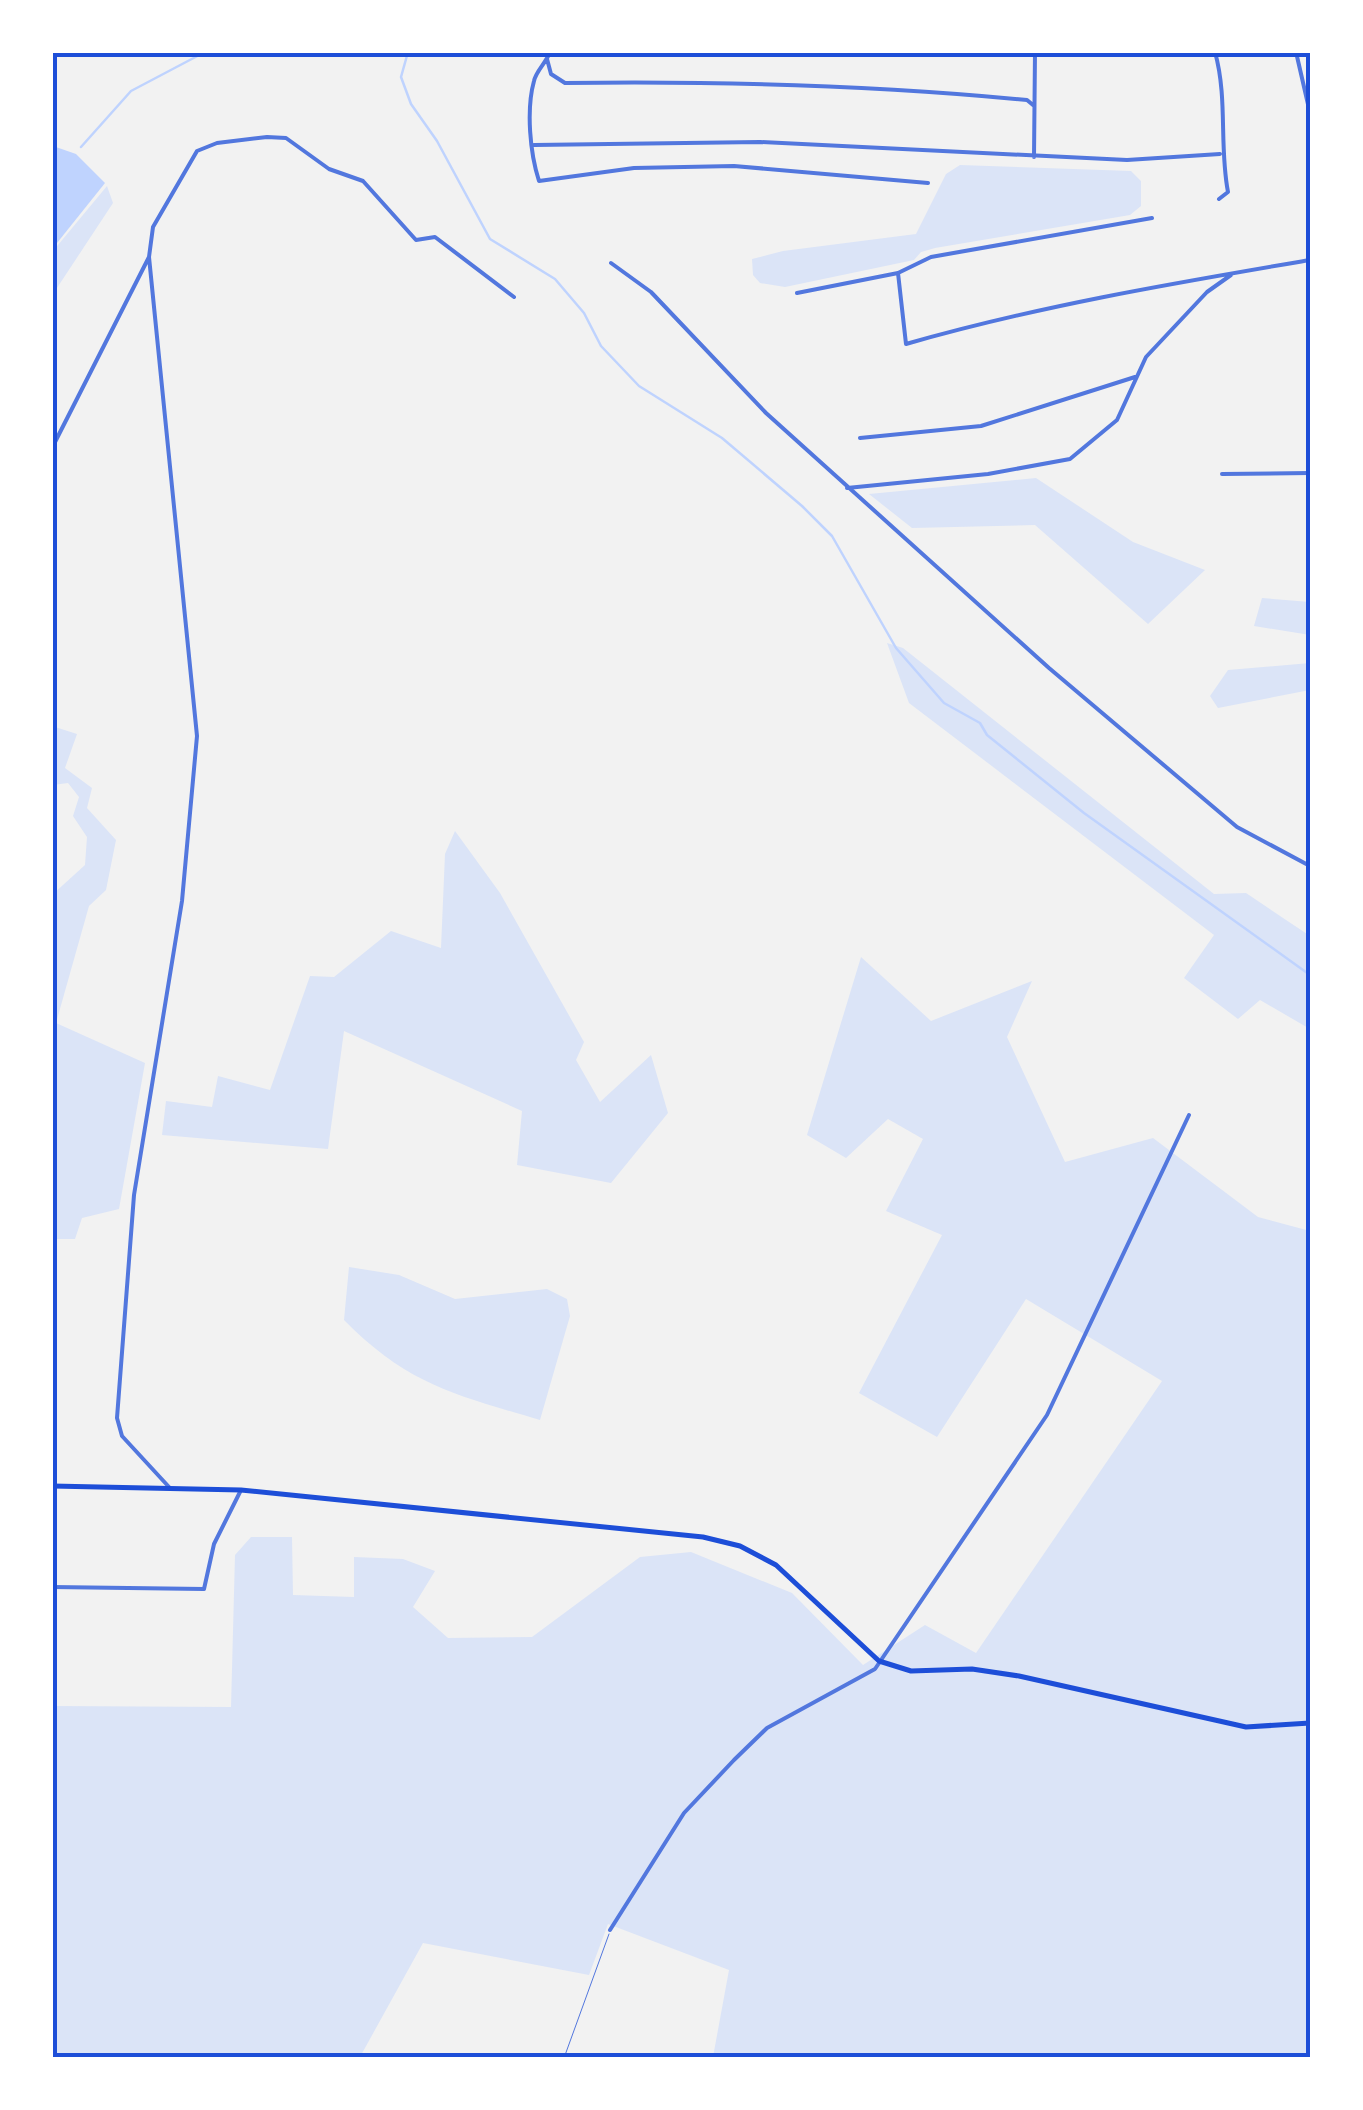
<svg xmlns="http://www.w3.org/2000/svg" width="1363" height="2110" viewBox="0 0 1363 2110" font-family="'Nunito Sans',sans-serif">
	<rect width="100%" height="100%" fill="#f2f2f2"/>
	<path fill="#dbe4f7" d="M960,165L1131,171L1141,181V206L1130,215L935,248L921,252L914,260L785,287L760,283L753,275L752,259L783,251L916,234L946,174Z
		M107,186L113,203L53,294V251Z
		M1036,478L1133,542L1205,570L1148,624L1035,525L912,528L869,494Z
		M1262,598L1310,602V635L1254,626Z
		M887,643L903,648L1214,894L1246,893L1310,936V1029L1260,1000L1238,1019L1184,978L1214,935L909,703Z
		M1310,663V690L1218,708L1210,696L1228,670Z
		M52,726L77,734L65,768L92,788L87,808L116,840L106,890L89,906L56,1023L145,1063L119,1209L82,1218L75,1239H53L52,895L85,865L87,837L73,816L79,797L68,783L53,785Z
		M455,831L500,893L584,1042L576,1060L600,1102L651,1055L668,1113L611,1183L517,1165L522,1111L344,1031L328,1149L162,1135L166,1101L212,1107L218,1076L270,1090L310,976L334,977L391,931L441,948L445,854Z
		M861,957L931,1021L1032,981L1007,1037L1065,1162L1153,1138L1258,1217L1310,1231V2057H713L729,1970L608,1924L589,1975L423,1943L360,2057L53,2058V1706L231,1707L235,1555L251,1537H292L293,1595L354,1597V1557L403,1559L435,1571L413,1607L448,1638L532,1637L640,1557L691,1552L792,1593L863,1665L925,1625L976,1653L1162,1381L1026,1299L937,1437L859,1393L942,1235L886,1211L923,1139L888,1119L846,1158L807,1135Z
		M349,1267L399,1275L455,1299L547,1289L567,1299L570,1316L540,1420C456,1395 408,1385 344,1320Z"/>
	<path fill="#bfd3fe" d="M53,146L76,154L105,183L53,248Z"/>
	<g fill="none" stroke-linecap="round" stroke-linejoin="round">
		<path stroke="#bfd3fe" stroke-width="2.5" d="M408,52L401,77L411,104L437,141L490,239L555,279L584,313L601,346L639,386L722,438L802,506L832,536L896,648L944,703L980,723L987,735L1084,813L1310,975
			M81,147L131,91L205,52"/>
		<path stroke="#5277de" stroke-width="1" d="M564,2058L609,1934"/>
		<path stroke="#5277de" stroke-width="4" d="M550,52C546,63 536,71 534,81C526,110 530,153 539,181L634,168L734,166L928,183
			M1215,52C1228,99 1219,146 1228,192L1219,199
			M1296,52L1310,113
			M547,59L551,74L565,83C720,81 873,85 1027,100L1033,105
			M534,145L760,142L1127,160L1220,154
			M1034,157L1035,52
			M149,257L197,736L182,901L134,1195L117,1418L122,1436L169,1487
			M611,263L651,292L766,413L1049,668L1237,827L1310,866
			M898,273L906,344C1038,306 1175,283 1310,260
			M797,293L898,273L931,257L1152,218
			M860,438L981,426L1135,377
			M52,448L149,257L153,227L197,151L217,143L267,137L286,138L329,169L363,181L416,240L435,237L514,297
			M1222,474L1310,473
			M847,488L988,474L1070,459L1117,420L1146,357L1207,292L1231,275
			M52,1587L204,1589L214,1544L241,1490
			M610,1930L684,1813L734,1760L767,1728L875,1669L1047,1415L1189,1115"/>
		<path stroke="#1d4ed8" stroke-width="5" d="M52,1486L241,1490L703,1537L740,1546L776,1565L879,1661L911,1671L972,1669L1019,1676L1246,1727L1310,1723"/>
	</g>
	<rect width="1363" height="2110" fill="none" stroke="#ffffff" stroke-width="110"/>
	<rect x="55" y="55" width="1253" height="2000" fill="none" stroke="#1d4ed8" stroke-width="4"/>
</svg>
